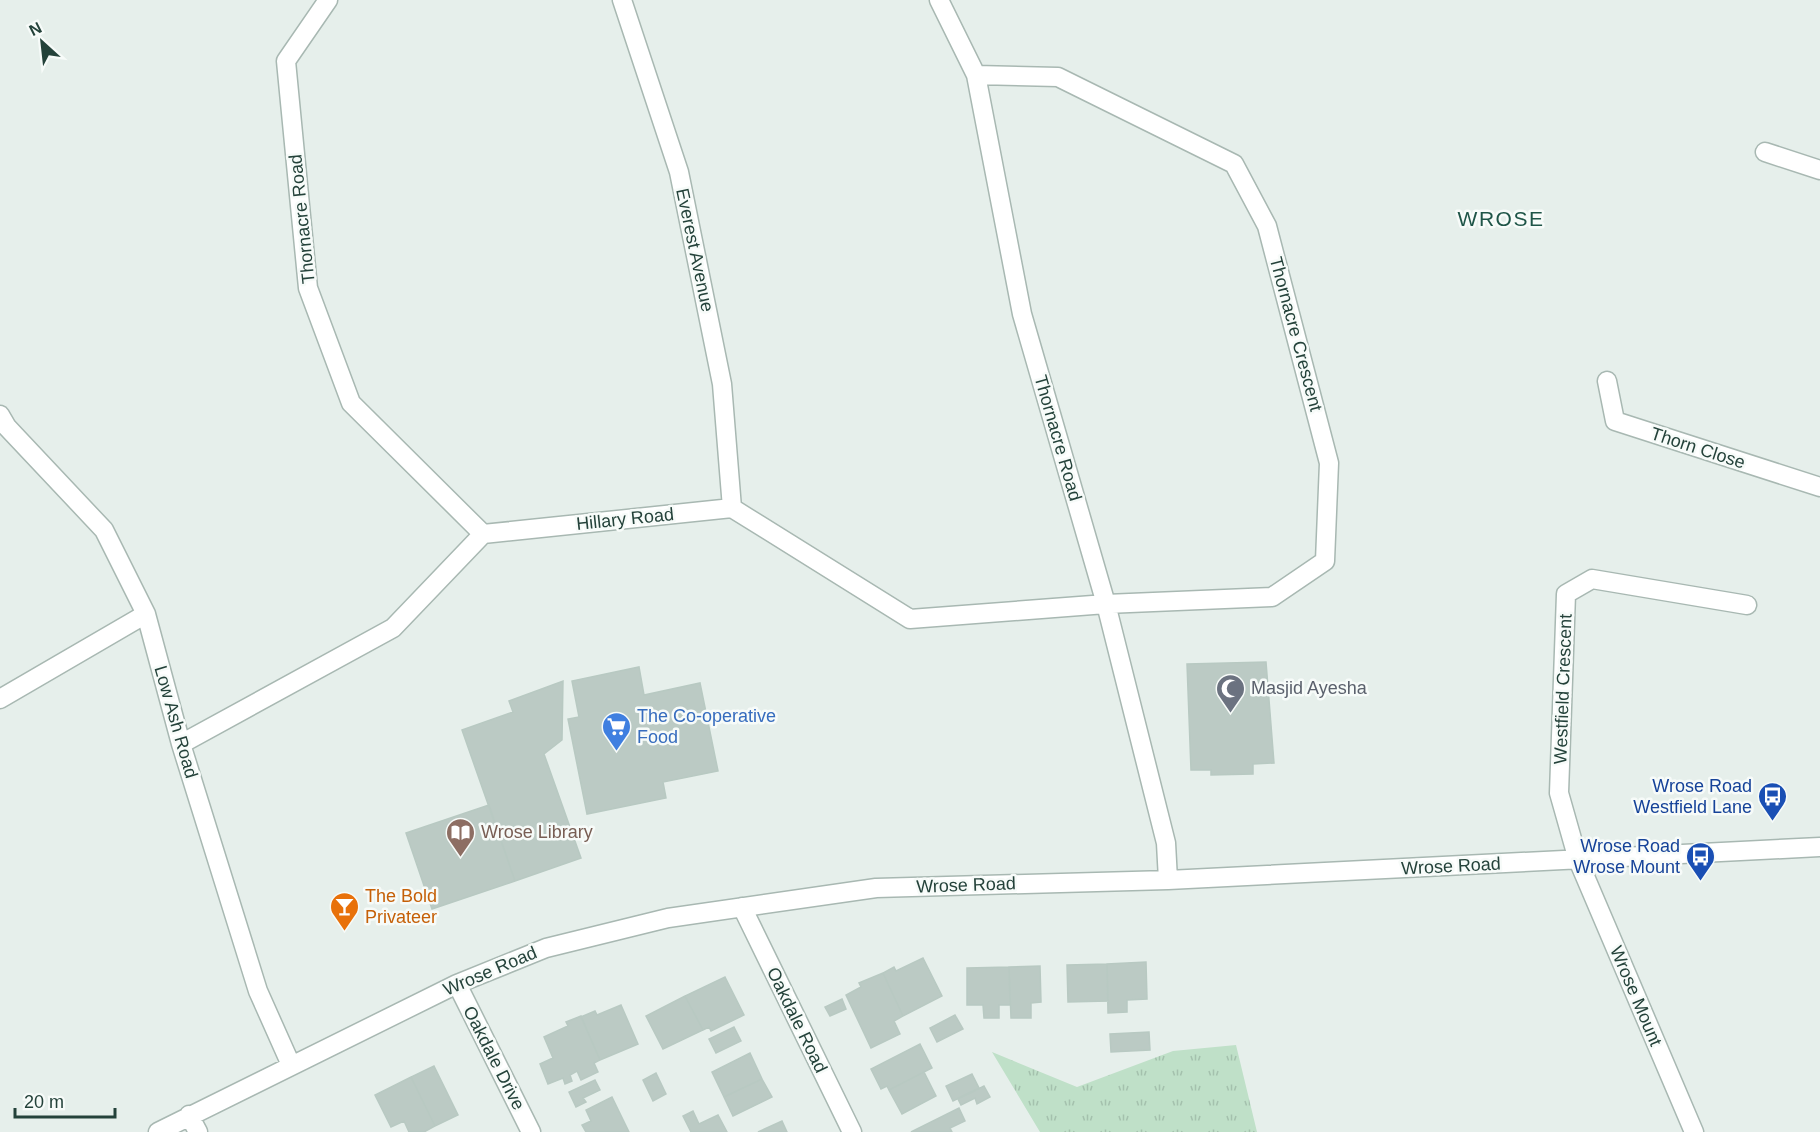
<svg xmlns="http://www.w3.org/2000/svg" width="1820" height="1132" viewBox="0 0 1820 1132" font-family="Helvetica,sans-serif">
	<defs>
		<pattern id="grass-tufts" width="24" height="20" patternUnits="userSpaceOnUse" patternTransform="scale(1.5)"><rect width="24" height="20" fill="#bfe0c8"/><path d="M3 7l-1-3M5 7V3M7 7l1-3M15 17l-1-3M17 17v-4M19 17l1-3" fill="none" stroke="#a4c1ad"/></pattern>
	</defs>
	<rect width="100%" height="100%" fill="#e6efeb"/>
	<path fill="url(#grass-tufts)" d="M1236,1045L1257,1132H1040L992,1052L1077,1087L1173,1051Z"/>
	<path fill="#bbcac4" stroke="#b8c9c2" stroke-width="1.5" d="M1266,662L1274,763L1253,764V774L1211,775V770H1191L1187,664Z
		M639,667L644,695L700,683L718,771L663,782L666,798L587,814L568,719L579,717L572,681Z
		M563,681L562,740L544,754L581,858L515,881L462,730L513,712L509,701Z
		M489,805L515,881L432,909L406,833Z
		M923,958L942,996L903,1016L883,973L894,967L896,971Z
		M1146,962L1147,999L1127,1000V1012L1108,1013L1107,964Z
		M1107,964L1108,1001L1068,1002L1067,965Z
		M1040,966L1041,1002L1031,1003V1018H1011L1009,967Z
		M1009,967L1010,1005H999V1018H984L983,1005H967V968Z
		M883,973L903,1016L894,1021L900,1034L871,1048L846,995L861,987L859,983Z
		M725,977L744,1015L711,1031L709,1027L703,1030L685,996Z
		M685,996L703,1030L663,1049L646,1016Z
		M842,999L846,1009L830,1016L825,1007Z
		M621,1005L638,1044L600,1060L581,1017L595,1011L597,1015Z
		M955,1015L963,1029L937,1042L930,1028Z
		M581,1016L600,1060L594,1063L598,1072L581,1080L577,1071L570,1075L572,1081L565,1084L563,1078L548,1084L540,1064L553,1058L544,1037L568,1026L566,1022Z
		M734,1027L741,1041L716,1053L709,1039Z
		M1149,1032L1150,1050L1111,1052L1110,1034Z
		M920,1044L932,1068L889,1090L887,1086L881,1089L871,1069Z
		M750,1053L762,1079L724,1097L712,1072Z
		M434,1066L458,1115L435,1126L411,1077Z
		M924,1072L936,1096L902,1114L889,1090Z
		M656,1073L666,1094L653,1101L643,1080Z
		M972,1074L979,1088L953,1101L946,1086Z
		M411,1077L435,1126L424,1132H409L404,1121L391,1127L375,1095Z
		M762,1079L772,1097L733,1116L724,1097Z
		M595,1080L600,1090L583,1098L586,1102L576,1107L569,1092Z
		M984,1086L990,1097L977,1104L975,1098L961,1105L958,1099Z
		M612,1097L629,1132H586L582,1125L591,1121L586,1110Z
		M959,1108L965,1121L950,1128L952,1132H911Z
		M693,1111L699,1124L718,1115L727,1132H691L683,1116Z
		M782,1121L787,1132H758Z"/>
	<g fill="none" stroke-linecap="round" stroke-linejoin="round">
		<defs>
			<path id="minor" d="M328,0L286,61L308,288L351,403L483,534
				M622,0L679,172L722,384L732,508
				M939,0L976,75L1022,314L1106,604L1166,843L1168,880
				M1765,152L1820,170
				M1607,381L1615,421L1820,487
				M0,415L7,427L104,530L146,614L181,744L258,991L291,1065
				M0,699L146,614
				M181,744L393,628L483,534L732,508L910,619L1106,604L1272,597L1325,561L1329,463L1267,226L1234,164L1058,77L976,75
				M742,907L852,1132
				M457,984L531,1132
				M189,1115L198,1132
				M158,1132L457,984L546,948L668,918L876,888L1168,880L1820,847
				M1694,1132L1578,860L1559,793L1566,594L1592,579L1747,605"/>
		</defs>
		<use href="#minor" stroke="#a8b8b2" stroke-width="21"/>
		<use href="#minor" stroke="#fff" stroke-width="18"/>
	</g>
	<defs>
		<symbol id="mosque-pin" viewBox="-11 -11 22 30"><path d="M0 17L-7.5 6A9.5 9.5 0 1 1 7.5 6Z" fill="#6b7280" stroke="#f7fbf9"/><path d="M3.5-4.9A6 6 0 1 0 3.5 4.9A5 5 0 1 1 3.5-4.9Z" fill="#fff"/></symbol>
		<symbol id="supermarket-pin" viewBox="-11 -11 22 30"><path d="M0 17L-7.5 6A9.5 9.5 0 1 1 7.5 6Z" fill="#3f7fe0" stroke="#f7fbf9"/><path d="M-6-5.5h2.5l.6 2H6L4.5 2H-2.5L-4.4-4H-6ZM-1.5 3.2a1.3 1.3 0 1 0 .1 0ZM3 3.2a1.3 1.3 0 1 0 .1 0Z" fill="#fff"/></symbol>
		<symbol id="bus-pin" viewBox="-11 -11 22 30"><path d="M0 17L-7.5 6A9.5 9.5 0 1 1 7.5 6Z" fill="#1a4fb4" stroke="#f7fbf9"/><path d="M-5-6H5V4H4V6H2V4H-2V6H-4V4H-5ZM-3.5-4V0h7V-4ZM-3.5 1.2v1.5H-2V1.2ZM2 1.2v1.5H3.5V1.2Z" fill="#fff"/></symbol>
		<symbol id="library-pin" viewBox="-11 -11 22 30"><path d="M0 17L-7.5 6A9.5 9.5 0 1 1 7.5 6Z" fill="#8d6e63" stroke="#f7fbf9"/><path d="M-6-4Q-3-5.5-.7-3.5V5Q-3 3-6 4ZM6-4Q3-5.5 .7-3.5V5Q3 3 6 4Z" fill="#fff"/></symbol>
		<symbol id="bar-pin" viewBox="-11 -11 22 30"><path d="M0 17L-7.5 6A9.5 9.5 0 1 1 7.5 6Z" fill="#e8710a" stroke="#f7fbf9"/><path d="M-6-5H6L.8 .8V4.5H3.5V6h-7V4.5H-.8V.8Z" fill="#fff"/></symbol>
	</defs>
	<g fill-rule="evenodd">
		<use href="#mosque-pin" x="1214" y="672" width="33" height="45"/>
		<use href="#supermarket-pin" x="600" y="710" width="33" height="45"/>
		<use href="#bus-pin" x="1756" y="780" width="33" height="45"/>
		<use href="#library-pin" x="444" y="816" width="33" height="45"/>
		<use href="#bus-pin" x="1684" y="840" width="33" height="45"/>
		<use href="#bar-pin" x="328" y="890" width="33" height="45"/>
	</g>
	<g text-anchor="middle" stroke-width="5" stroke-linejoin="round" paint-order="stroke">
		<g font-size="18" fill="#24423a" stroke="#f7fbf9">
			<text transform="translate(302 219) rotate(-96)" y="6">Thornacre Road</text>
			<text transform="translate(695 250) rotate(78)" y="6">Everest Avenue</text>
			<text transform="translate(1296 334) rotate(75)" y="6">Thornacre Crescent</text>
			<text transform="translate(1058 438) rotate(74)" y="6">Thornacre Road</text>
			<text transform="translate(1698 448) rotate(18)" y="6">Thorn Close</text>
			<text transform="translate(625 519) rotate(-6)" y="6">Hillary Road</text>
			<text transform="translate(1563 689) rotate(-88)" y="6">Westfield Crescent</text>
			<text transform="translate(176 722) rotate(74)" y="6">Low Ash Road</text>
			<text transform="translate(1451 866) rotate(-3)" y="6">Wrose Road</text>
			<text transform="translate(966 885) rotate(-2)" y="6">Wrose Road</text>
			<text transform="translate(490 971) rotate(-23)" y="6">Wrose Road</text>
			<text transform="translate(1636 996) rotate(67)" y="6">Wrose Mount</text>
			<text transform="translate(797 1020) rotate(64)" y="6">Oakdale Road</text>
			<text transform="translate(494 1058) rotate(63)" y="6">Oakdale Drive</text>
		</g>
		<g font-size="18" fill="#5b616d" stroke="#f7fbf9" text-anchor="start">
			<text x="1251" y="694">Masjid Ayesha</text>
		</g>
		<g font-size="18" fill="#366cbe" stroke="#f7fbf9" text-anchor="start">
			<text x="637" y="722">The Co-operative<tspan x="637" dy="21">Food</tspan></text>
		</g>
		<g font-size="18" fill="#164399" stroke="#f7fbf9" text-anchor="end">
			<text x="1752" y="792">Wrose Road<tspan x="1752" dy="21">Westfield Lane</tspan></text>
			<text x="1680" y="852">Wrose Road<tspan x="1680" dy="21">Wrose Mount</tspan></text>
		</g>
		<g font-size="18" fill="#785e54" stroke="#f7fbf9" text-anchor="start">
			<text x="481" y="838">Wrose Library</text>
		</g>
		<g font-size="18" fill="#c56008" stroke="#f7fbf9" text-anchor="start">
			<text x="365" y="902">The Bold<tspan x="365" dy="21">Privateer</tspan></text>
		</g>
		<g font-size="21" letter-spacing="1.5" fill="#1f5548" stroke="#f7fbf9">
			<text x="1501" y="226">WROSE</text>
		</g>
	</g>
	<g transform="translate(42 42) rotate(333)" stroke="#f7fbf9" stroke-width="4.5" paint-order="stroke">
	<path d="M0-4.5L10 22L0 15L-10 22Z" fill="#24423a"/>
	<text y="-9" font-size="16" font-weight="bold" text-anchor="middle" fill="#24423a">N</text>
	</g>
	<path d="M15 1108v9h100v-9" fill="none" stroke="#24423a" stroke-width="3"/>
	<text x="24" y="1108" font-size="18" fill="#24423a" stroke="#f7fbf9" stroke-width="4.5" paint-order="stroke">20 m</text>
</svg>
